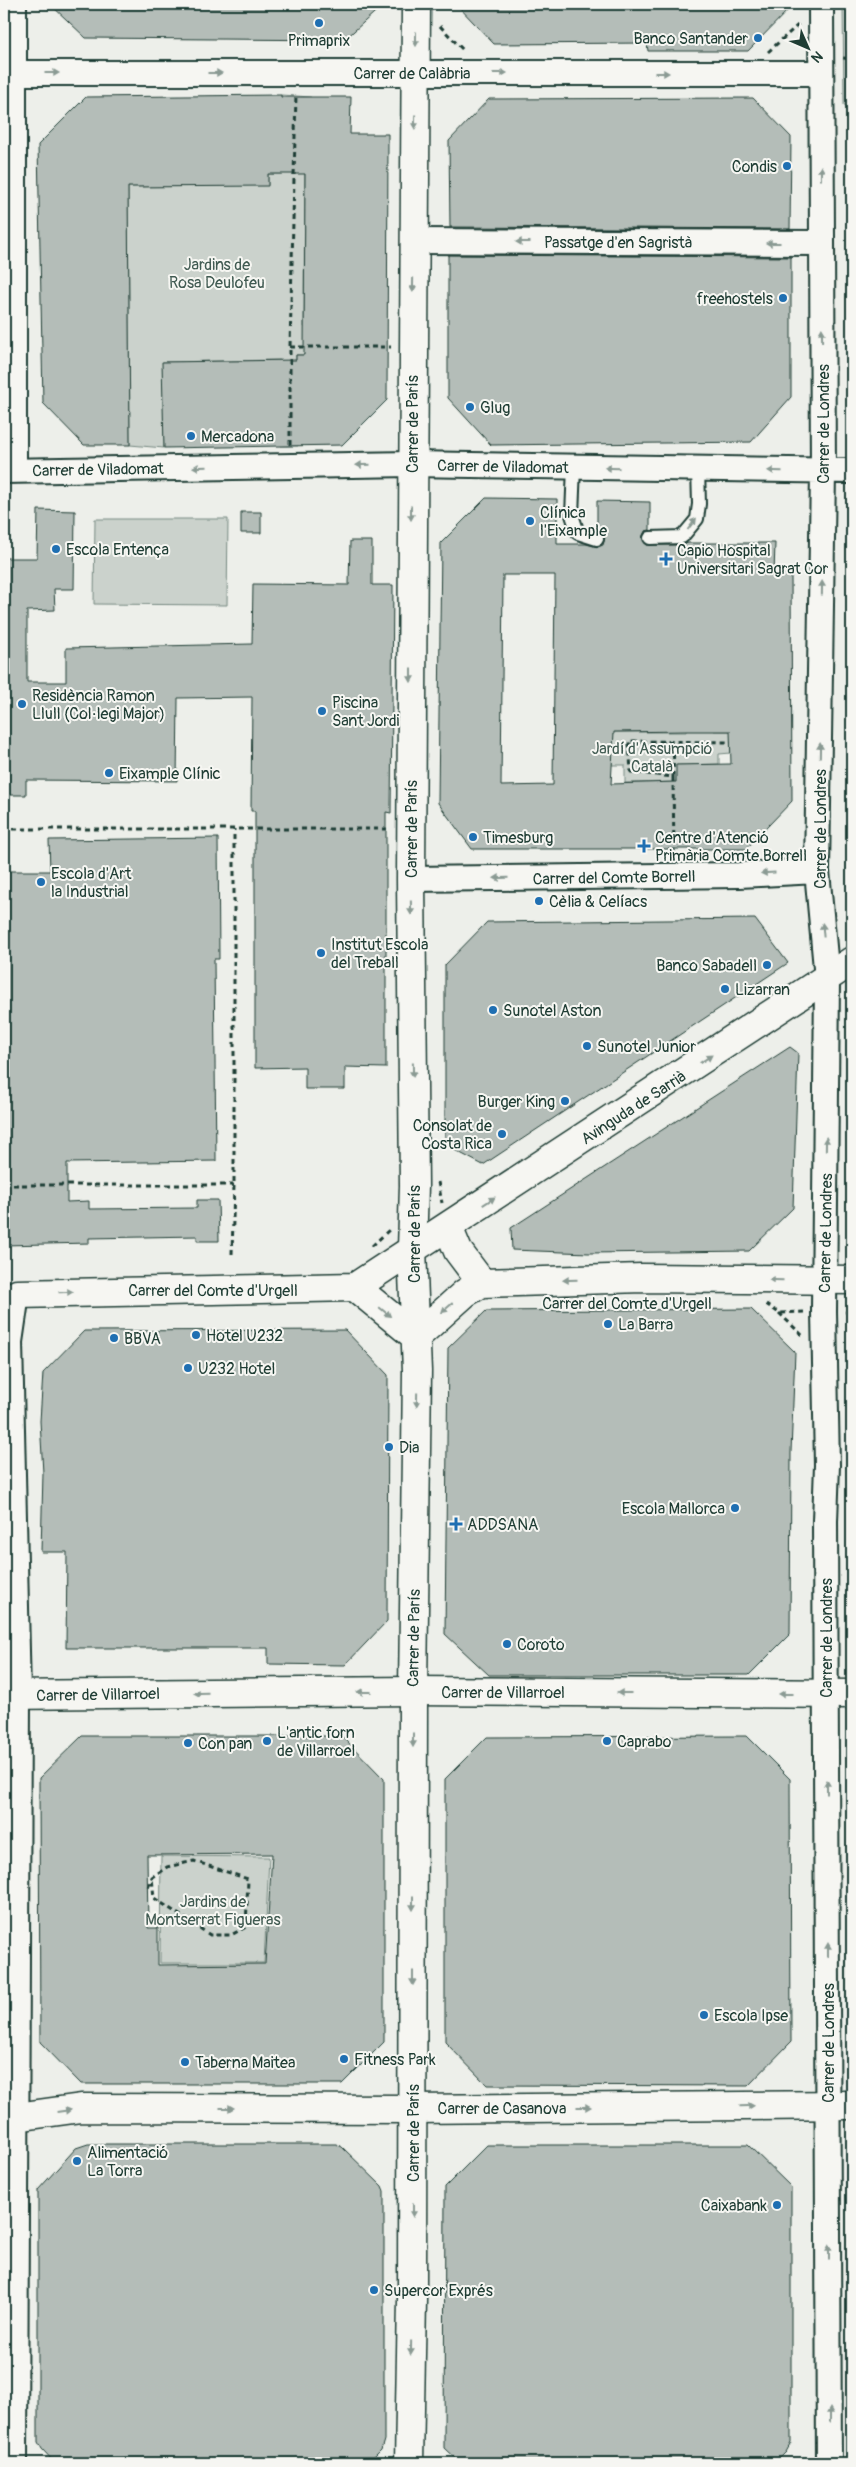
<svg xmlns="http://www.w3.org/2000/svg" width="856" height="2467" viewBox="0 0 856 2467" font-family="Pangolin,sans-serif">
	<rect width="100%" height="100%" fill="#edefea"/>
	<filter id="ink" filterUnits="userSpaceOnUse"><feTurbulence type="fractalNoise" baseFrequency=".02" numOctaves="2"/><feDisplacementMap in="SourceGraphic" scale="10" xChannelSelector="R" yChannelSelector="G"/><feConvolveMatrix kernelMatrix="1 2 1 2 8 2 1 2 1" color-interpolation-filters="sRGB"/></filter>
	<g filter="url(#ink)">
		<path fill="#cbd2cc" stroke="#758880" d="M843,4H852V106L844,105Z
			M281,95L311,97L305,139L304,327H313L387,353L296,355L298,446H281L280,360L163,362L164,448L130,445L128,187L268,185V174H281Z
			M95,519H228L227,605L94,604Z
			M713,679L714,731H731V753L719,754V764L677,765L676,782L625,783V765H612L613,747L611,746L610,732H686L687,709Z
			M161,1856L269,1857L264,1963H160Z"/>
		<path fill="#b4bdb8" stroke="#1f3d34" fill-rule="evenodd" d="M50,4H384L344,40L86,38Z
			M456,4H794L748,51H648L647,43L494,44Z
			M281,95V97H351L350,134H388L387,400L342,445L164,448L162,362L296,360V355H304L305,174H268V186L128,187L130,445H84L43,403L38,145L86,97Z
			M753,98L791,137L790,229L450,227L449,141L489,99Z
			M450,255L791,257V397L751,442L491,445L448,398V256Z
			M486,498L557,499V544H586L598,547L603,545L605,537L597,530V501L650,502V530L645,531L642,538L647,545H682L688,543H775L774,574H791L792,801L746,849H472L438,803L441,543ZM503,575H555L553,785L501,786ZM687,731H730L731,764L676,765V782L611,784L614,732Z
			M38,510L75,511L74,589H54L55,610L27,611V682H66V648L252,644L253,584L349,585L350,541H372V585H393L391,813L386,812V1068L345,1067V1089H305V1067L255,1068V811H251L252,697L178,698L177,781L26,780V795H4V558H37Z
			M241,512H261V533H241Z
			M218,838L219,959H214L216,1161L67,1163V1202L89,1201V1209L197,1208V1200H218L219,1241H197V1236L89,1238V1243L4,1245V871H50L49,840Z
			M755,919L788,963L483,1165L445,1145V965L487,922Z
			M790,1047L798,1053L793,1208L749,1251L589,1253L512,1250L511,1228Z
			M751,1309L795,1352L791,1452L790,1634L749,1675H489L445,1634L448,1348L486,1311Z
			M345,1330L388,1375L387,1621L345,1665L268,1664V1648H66L67,1552H41L43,1473L40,1421L43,1373L84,1331Z
			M82,1736H342L384,1779V2042L342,2084H81L40,2042L39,1778ZM272,1854L265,1964L158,1965V1928H148L147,1855Z
			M747,1736L790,1779L791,2042L748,2086L487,2085L445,2042V1779L487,1737Z
			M88,2144H336L342,2147L382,2186L384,2191V2440L381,2450L368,2463H55L42,2449L38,2442V2190L76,2148Z
			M487,2145H748L791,2187V2443L786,2452L775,2463H460L444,2448L445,2187Z"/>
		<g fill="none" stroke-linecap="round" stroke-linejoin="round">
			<defs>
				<path id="service" d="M574,467L572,515L578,533L597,539
					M650,538L682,537L697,519L699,504L698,469"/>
				<path id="minor" d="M821,4L823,472L817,871L827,979L824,1312L827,1465L825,1521L829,2463
					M4,73H821
					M414,241L821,243
					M4,471L411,464L852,471
					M14,471V4
					M411,879L739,875L817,871
					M15,2463L18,1695L10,1342L17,1294"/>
				<path id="tertiary" d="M4,1695L413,1691L852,1694
					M4,2122L16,2117L81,2108L413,2109L852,2105"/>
				<path id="secondary" d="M448,1227L458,1251L482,1283
					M355,1287L416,1337
					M416,1337L465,1293L482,1283L642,1278L852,1280
					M409,2463L412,2300L413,1691L417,1371L412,1249L414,1186L411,879L416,4"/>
				<path id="primary" d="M17,1294L355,1287L852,961"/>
			</defs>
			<use href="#service" stroke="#1f3d34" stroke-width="16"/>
			<use href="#minor" stroke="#1f3d34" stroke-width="28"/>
			<use href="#tertiary" stroke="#1f3d34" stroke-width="31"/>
			<use href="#secondary" stroke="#1f3d34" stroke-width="31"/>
			<use href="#primary" stroke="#1f3d34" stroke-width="31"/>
			<path stroke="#1f3d34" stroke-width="3" stroke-dasharray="5 4" stroke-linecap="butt" d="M440,26L464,51
				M768,52L799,24
				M843,58L852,59
				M290,347H391
				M290,445V347L296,94
				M673,777L674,742
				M4,829H390
				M674,854L673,777L631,772L629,741L731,742
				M438,1182L442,1203
				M4,1185H234
				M372,1246L389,1230
				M232,1254L234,1185V829
				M766,1304L779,1313L804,1312
				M845,1312H852
				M779,1313L803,1336
				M148,1887L152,1877L167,1867L194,1861L248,1879L246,1927L231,1935H210L154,1898L152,1877"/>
			<use href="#service" stroke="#f6f6f2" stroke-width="12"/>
			<use href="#minor" stroke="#f6f6f2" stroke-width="24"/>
			<use href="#tertiary" stroke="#f6f6f2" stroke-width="28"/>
			<use href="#secondary" stroke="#f6f6f2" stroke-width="28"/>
			<use href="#primary" stroke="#f6f6f2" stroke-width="28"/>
		</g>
		<defs><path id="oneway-solid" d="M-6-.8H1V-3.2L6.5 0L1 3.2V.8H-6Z" transform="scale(1.25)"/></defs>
		<g fill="#8a9a93">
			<use href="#oneway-solid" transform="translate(416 39) rotate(90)"/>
			<use href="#oneway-solid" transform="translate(52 73)"/>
			<use href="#oneway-solid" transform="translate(215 73)"/>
			<use href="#oneway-solid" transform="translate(500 73)"/>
			<use href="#oneway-solid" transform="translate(662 73)"/>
			<use href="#oneway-solid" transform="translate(415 122) rotate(91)"/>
			<use href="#oneway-solid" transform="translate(821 173) rotate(-90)"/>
			<use href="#oneway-solid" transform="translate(523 242) rotate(-180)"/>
			<use href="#oneway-solid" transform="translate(773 243) rotate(-180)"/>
			<use href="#oneway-solid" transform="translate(413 285) rotate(91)"/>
			<use href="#oneway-solid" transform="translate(822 335) rotate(-91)"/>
			<use href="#oneway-solid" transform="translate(363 465) rotate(178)"/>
			<use href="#oneway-solid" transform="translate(200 467) rotate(179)"/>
			<use href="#oneway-solid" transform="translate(612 468) rotate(-179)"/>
			<use href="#oneway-solid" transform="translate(775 471) rotate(-179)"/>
			<use href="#oneway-solid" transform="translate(411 513) rotate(90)"/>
			<use href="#oneway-solid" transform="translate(692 524) rotate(-53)"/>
			<use href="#oneway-solid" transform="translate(822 588) rotate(-89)"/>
			<use href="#oneway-solid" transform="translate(411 675) rotate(90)"/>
			<use href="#oneway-solid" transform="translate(820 750) rotate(-89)"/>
			<use href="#oneway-solid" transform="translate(768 873) rotate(177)"/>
			<use href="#oneway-solid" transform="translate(501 878) rotate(179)"/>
			<use href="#oneway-solid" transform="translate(411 908) rotate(89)"/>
			<use href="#oneway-solid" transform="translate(823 930) rotate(-95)"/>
			<use href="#oneway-solid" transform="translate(706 1059) rotate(-33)"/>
			<use href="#oneway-solid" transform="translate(413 1070) rotate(89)"/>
			<use href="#oneway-solid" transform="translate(826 1144) rotate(-89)"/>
			<use href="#oneway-solid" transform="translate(489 1201) rotate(-33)"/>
			<use href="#oneway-solid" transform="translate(570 1280) rotate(179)"/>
			<use href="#oneway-solid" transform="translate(776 1280) rotate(-179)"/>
			<use href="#oneway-solid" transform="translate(66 1292) rotate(-2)"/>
			<use href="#oneway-solid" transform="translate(447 1308) rotate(139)"/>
			<use href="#oneway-solid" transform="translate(385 1312) rotate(39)"/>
			<use href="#oneway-solid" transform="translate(417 1400) rotate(91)"/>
			<use href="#oneway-solid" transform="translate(364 1692) rotate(180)"/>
			<use href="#oneway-solid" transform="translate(201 1693) rotate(179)"/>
			<use href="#oneway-solid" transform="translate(624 1693) rotate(-180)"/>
			<use href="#oneway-solid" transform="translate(786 1694) rotate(-180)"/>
			<use href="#oneway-solid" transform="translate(413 1740) rotate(90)"/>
			<use href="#oneway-solid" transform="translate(827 1787) rotate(-90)"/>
			<use href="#oneway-solid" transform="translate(413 1903) rotate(90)"/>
			<use href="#oneway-solid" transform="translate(828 1950) rotate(-90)"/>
			<use href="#oneway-solid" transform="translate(413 1978) rotate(90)"/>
			<use href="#oneway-solid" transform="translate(747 2106) rotate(-1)"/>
			<use href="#oneway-solid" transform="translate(584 2107)"/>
			<use href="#oneway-solid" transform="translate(227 2108)"/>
			<use href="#oneway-solid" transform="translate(64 2111) rotate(-8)"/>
			<use href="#oneway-solid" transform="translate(413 2210) rotate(90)"/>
			<use href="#oneway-solid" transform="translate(829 2252) rotate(-90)"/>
			<use href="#oneway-solid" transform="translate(411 2348) rotate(91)"/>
			<use href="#oneway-solid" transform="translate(830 2415) rotate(-90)"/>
		</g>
	</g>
	<g fill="#1f6fb2" stroke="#f6f6f2" stroke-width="2">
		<circle cx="319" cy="23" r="5"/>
		<circle cx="758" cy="38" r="5"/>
		<circle cx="787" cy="166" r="5"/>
		<circle cx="783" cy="298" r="5"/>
		<circle cx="470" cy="407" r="5"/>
		<circle cx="191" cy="436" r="5"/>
		<circle cx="530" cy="521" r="5"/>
		<circle cx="56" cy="549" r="5"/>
		<path d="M663.5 551.5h5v5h5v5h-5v5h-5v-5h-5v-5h5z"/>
		<circle cx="22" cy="704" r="5"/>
		<circle cx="322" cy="711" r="5"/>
		<circle cx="109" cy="773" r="5"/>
		<circle cx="473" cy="837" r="5"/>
		<path d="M641.5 838.5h5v5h5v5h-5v5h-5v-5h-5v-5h5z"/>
		<circle cx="41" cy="882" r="5"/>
		<circle cx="539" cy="901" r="5"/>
		<circle cx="321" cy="953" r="5"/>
		<circle cx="767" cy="965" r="5"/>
		<circle cx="725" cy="989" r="5"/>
		<circle cx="493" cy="1010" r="5"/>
		<circle cx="587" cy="1046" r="5"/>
		<circle cx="565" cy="1101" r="5"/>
		<circle cx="502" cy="1134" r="5"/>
		<circle cx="608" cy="1324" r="5"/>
		<circle cx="196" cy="1335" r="5"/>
		<circle cx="114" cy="1338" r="5"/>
		<circle cx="188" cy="1368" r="5"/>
		<circle cx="389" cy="1447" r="5"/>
		<circle cx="735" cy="1508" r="5"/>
		<path d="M453.5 1516.5h5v5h5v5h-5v5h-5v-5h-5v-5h5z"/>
		<circle cx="507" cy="1644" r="5"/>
		<circle cx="267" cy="1741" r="5"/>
		<circle cx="607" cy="1741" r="5"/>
		<circle cx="188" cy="1743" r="5"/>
		<circle cx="704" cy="2015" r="5"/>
		<circle cx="344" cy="2059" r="5"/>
		<circle cx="185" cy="2062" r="5"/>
		<circle cx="77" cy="2161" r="5"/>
		<circle cx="777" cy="2205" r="5"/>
		<circle cx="374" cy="2290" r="5"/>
	</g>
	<g text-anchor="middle" stroke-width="4" stroke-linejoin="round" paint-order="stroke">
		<g font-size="16" fill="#1f3d34" stroke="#f6f6f2" text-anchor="start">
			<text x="748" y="44" text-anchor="end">Banco Santander</text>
			<text x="319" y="46" text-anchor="middle">Primaprix</text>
			<text x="777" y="172" text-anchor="end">Condis</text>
			<text x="773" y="304" text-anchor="end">freehostels</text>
			<text x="480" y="413">Glug</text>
			<text x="201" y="442">Mercadona</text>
			<text x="540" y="518">Clínica<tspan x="540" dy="18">l'Eixample</tspan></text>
			<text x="66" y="555">Escola Entença</text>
			<text x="677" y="556">Capio Hospital<tspan x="677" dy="18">Universitari Sagrat Cor</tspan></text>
			<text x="32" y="701">Residència Ramon<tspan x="32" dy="18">Llull (Col·legi Major)</tspan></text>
			<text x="332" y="708">Piscina<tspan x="332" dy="18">Sant Jordi</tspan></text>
			<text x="119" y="779">Eixample Clínic</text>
			<text x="483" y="843">Timesburg</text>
			<text x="655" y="843">Centre d'Atenció<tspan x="655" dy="18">Primària Comte Borrell</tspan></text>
			<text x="51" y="879">Escola d'Art<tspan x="51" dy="18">la Industrial</tspan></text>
			<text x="549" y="907">Cèlia &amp; Celíacs</text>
			<text x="331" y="950">Institut Escola<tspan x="331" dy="18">del Treball</tspan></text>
			<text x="757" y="971" text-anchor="end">Banco Sabadell</text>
			<text x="735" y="995">Lizarran</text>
			<text x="503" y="1016">Sunotel Aston</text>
			<text x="597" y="1052">Sunotel Junior</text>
			<text x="555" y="1107" text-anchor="end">Burger King</text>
			<text x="492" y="1131" text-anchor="end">Consolat de<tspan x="492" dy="18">Costa Rica</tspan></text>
			<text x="618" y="1330">La Barra</text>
			<text x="206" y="1341">Hotel U232</text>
			<text x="124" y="1344">BBVA</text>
			<text x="198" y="1374">U232 Hotel</text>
			<text x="399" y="1453">Dia</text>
			<text x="725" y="1514" text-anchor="end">Escola Mallorca</text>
			<text x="467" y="1530">ADDSANA</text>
			<text x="517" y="1650">Coroto</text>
			<text x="277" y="1738">L'antic forn<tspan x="277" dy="18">de Villarroel</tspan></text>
			<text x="617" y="1747">Caprabo</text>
			<text x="198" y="1749">Con pan</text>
			<text x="714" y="2021">Escola Ipse</text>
			<text x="354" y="2065">Fitness Park</text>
			<text x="195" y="2068">Taberna Maitea</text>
			<text x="87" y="2158">Alimentació<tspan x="87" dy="18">La Torra</tspan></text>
			<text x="767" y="2211" text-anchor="end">Caixabank</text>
			<text x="384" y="2296">Supercor Exprés</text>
		</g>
		<g font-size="16" fill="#1f3d34" stroke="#f6f6f2">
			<text x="412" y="79">Carrer de Calàbria</text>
			<text x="618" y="248">Passatge d'en Sagristà</text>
			<text transform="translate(412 424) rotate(-90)" y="6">Carrer de París</text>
			<text transform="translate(823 424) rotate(-90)" y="6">Carrer de Londres</text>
			<text transform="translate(503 466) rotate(1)" y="6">Carrer de Viladomat</text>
			<text transform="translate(98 469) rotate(-1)" y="6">Carrer de Viladomat</text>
			<text transform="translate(411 829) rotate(-90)" y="6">Carrer de París</text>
			<text transform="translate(820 829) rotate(-90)" y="6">Carrer de Londres</text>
			<text transform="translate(614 877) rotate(-1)" y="6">Carrer del Comte Borrell</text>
			<text transform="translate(633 1107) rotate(-33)" y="6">Avinguda de Sarrià</text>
			<text transform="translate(825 1233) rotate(-89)" y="6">Carrer de Londres</text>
			<text transform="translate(414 1234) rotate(-90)" y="6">Carrer de París</text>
			<text x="213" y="1296">Carrer del Comte d'Urgell</text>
			<text x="627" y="1309">Carrer del Comte d'Urgell</text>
			<text transform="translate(413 1638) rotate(-89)" y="6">Carrer de París</text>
			<text transform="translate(826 1638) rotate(-90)" y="6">Carrer de Londres</text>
			<text x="503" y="1698">Carrer de Villarroel</text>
			<text transform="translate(98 1694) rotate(-1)" y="6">Carrer de Villarroel</text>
			<text transform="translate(828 2043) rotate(-90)" y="6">Carrer de Londres</text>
			<text x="502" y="2114">Carrer de Casanova</text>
			<text transform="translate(413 2133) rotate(-90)" y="6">Carrer de París</text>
		</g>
		<g font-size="16" fill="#415b52" stroke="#f6f6f2">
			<text x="217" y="270">Jardins de<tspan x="217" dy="18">Rosa Deulofeu</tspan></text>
			<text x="652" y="754">Jardí d'Assumpció<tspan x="652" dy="18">Català</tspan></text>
			<text x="213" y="1907">Jardins de<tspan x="213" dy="18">Montserrat Figueras</tspan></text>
		</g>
	</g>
	<rect width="856" height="2467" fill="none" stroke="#f6f6f2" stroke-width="20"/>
	<rect x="10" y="10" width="836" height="2447" fill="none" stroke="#1f3d34" stroke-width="2" filter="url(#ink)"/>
	<g transform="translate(808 48) rotate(135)" stroke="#f6f6f2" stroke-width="4" paint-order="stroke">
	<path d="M0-4L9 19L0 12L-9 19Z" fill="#1f3d34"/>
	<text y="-8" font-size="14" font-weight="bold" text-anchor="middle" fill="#1f3d34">N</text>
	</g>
</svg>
